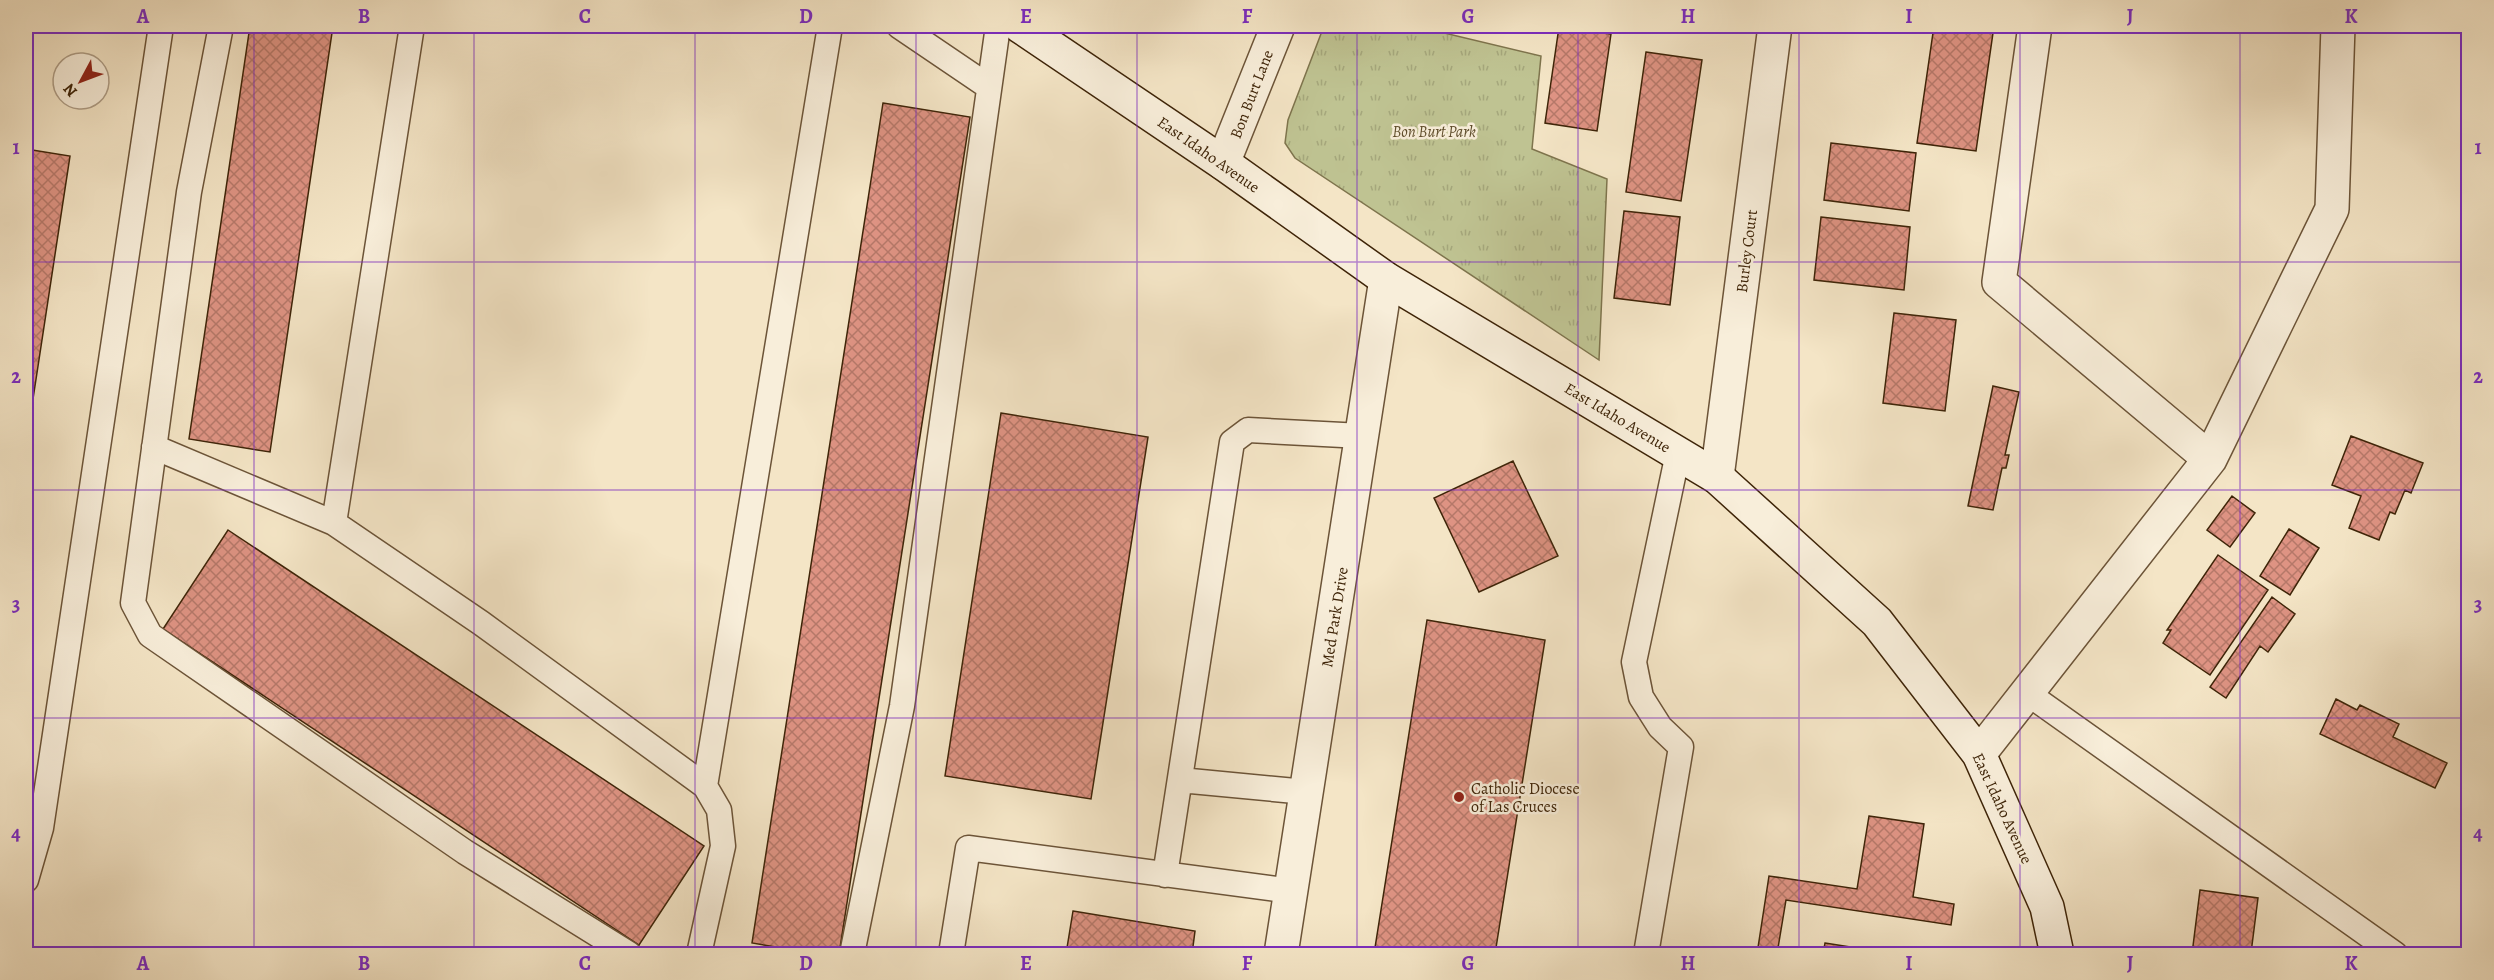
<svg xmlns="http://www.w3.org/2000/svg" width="2494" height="980" viewBox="0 0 2494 980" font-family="Alegreya,serif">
	<defs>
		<pattern id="park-tufts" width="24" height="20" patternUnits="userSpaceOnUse" patternTransform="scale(1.5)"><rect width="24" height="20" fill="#bfc392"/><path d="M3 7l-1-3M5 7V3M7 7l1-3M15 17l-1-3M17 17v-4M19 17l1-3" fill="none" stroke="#a5a77c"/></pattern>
		<pattern id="building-cross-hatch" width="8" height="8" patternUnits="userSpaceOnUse" patternTransform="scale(1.5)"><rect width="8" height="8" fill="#de9383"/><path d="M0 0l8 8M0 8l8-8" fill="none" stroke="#b57869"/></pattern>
	</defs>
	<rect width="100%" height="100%" fill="#f4e5c6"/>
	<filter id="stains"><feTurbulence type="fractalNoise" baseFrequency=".00333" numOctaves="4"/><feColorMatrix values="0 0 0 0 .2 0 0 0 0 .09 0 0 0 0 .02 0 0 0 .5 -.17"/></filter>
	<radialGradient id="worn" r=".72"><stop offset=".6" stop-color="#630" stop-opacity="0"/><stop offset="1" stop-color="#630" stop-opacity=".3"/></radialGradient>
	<path fill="url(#park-tufts)" stroke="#7e744d" stroke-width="1.5" d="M1324,26H1415L1541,56L1532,149L1607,179L1599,360L1295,158L1285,143L1288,120Z"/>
	<path fill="url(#building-cross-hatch)" stroke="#3e2408" stroke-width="1.5" d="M250,26H333L270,452L189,439Z
		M1934,26H1994L1976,151L1917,143Z
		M1559,27L1611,34L1597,131L1545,123Z
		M1646,52L1702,60L1681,201L1626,192Z
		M883,103L970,117L839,954H819L752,943Z
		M1831,143L1916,153L1909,211L1824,200Z
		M26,149L70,156L26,445Z
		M1624,211L1680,217L1670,305L1614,298Z
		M1821,217L1910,227L1904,290L1814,280Z
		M1894,313L1956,320L1945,411L1883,403Z
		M1993,386L2019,392L2005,455H2009L2006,468H2002L1993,510L1968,506Z
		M1001,413L1148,437L1091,799L945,776Z
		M2351,436L2423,463L2411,493L2405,490L2395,514L2390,512L2379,540L2349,528L2361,496L2332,485Z
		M1513,461L1558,556L1479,592L1434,498Z
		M2232,496L2255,513L2230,547L2207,530Z
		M2289,529L2319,548L2290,595L2260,576Z
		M228,530L704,846L639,945L163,629Z
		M2218,555L2268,590L2210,675L2163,643L2171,630H2167Z
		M2272,597L2295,614L2268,652L2260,646L2226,698L2210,687Z
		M1427,620L1545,640L1495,954H1374Z
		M2336,699L2357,710L2360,705L2399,724L2393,737L2447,763L2435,788L2320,734Z
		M1869,816L1924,824L1913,897L1954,904L1951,925L1786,900L1777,954H1757L1769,876L1857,889Z
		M2200,890L2258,898L2251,953L2259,954H2192Z
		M1073,911L1195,931L1192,954H1066Z
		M1825,943L1895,954H1823Z"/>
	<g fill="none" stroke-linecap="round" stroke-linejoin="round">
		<defs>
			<path id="lane" d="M221,26L189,192L133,603L150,635L465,852L629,954
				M412,26L334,523L481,623L705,786L719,810L723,846L699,954
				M899,26L989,87
				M154,447L334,523
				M2027,693L2395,954
				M1180,780L1306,792
				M705,786L830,26
				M1165,875L1232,442L1248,430L1362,436
				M26,880L41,828L161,26
				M852,954L902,706L998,26
				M951,954L968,848L1291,891
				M1646,954L1681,747L1660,727L1641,697L1634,662L1678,453"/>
			<path id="street" d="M2035,26L1999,282L2210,459
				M1223,163L1278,26
				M1717,477L1775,26
				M1979,754L2210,459L2332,209L2338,26
				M1281,954L1386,279"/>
			<path id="secondary" d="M1020,26L1223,163L1386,279L1717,477L1877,622L1979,754L2047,907L2057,954"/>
		</defs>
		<use href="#lane" stroke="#6c5438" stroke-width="27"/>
		<use href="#street" stroke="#6c5438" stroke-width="36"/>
		<use href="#secondary" stroke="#3e2408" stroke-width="36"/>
		<use href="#lane" stroke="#f8eeda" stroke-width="24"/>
		<use href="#street" stroke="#f8eeda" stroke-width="33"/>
		<use href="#secondary" stroke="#f8eeda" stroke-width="33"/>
	</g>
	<path fill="none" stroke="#7b2cbf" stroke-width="1.5" stroke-opacity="0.55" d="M254,26V954M474,26V954M695,26V954M916,26V954M1137,26V954M1357,26V954M1578,26V954M1799,26V954M2020,26V954M2240,26V954M26,262H2468M26,490H2468M26,718H2468"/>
	<circle fill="#8f2418" stroke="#f8eeda" stroke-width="2" cx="1459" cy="797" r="6"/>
	<g text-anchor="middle" stroke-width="5" stroke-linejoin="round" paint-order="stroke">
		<g font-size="16" fill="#3e2408" stroke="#f8eeda">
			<text transform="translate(1251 94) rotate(-69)" y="6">Bon Burt Lane</text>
			<text transform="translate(1209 154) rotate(35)" y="6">East Idaho Avenue</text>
			<text transform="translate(1746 251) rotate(-83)" y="6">Burley Court</text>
			<text transform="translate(1618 417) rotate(31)" y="6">East Idaho Avenue</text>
			<text transform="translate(1334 617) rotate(-81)" y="6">Med Park Drive</text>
			<text transform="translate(2003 808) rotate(65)" y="6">East Idaho Avenue</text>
		</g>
		<g font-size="16" font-style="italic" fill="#5e4c2a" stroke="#f8eeda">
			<text x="1434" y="137">Bon Burt Park</text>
		</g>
		<g font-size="16" fill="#3e2408" stroke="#f8eeda" text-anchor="start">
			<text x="1471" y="794">Catholic Diocese<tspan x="1471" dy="18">of Las Cruces</tspan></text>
		</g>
	</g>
	<rect width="2494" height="980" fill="none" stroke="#f4e5c6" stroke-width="66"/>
	<g transform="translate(81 81) rotate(229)"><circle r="28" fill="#f8eeda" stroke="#ae9d86" stroke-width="1.5"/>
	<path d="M0-4.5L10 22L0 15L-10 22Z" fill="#8f2418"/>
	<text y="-9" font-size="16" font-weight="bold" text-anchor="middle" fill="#3e2408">N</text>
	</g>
	<rect x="33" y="33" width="2428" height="914" fill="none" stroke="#7b2cbf" stroke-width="2"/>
	<g font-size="20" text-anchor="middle" font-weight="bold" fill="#7b2cbf">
		<text x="143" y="23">A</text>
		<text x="364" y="23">B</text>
		<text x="585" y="23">C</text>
		<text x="806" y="23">D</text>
		<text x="1026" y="23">E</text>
		<text x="1247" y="23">F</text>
		<text x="1468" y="23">G</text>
		<text x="1688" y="23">H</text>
		<text x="1909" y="23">I</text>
		<text x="2130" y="23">J</text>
		<text x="2351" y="23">K</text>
		<text x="16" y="154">1</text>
		<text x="2478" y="154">1</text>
		<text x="16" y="383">2</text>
		<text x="2478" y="383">2</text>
		<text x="16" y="611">3</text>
		<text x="2478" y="611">3</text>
		<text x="16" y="840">4</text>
		<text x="2478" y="840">4</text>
		<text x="143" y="970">A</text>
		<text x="364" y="970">B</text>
		<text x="585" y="970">C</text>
		<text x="806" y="970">D</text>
		<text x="1026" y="970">E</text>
		<text x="1247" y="970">F</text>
		<text x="1468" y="970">G</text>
		<text x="1688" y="970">H</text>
		<text x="1909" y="970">I</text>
		<text x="2130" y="970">J</text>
		<text x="2351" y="970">K</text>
	</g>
	<rect width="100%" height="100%" filter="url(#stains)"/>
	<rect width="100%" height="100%" fill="url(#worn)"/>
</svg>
